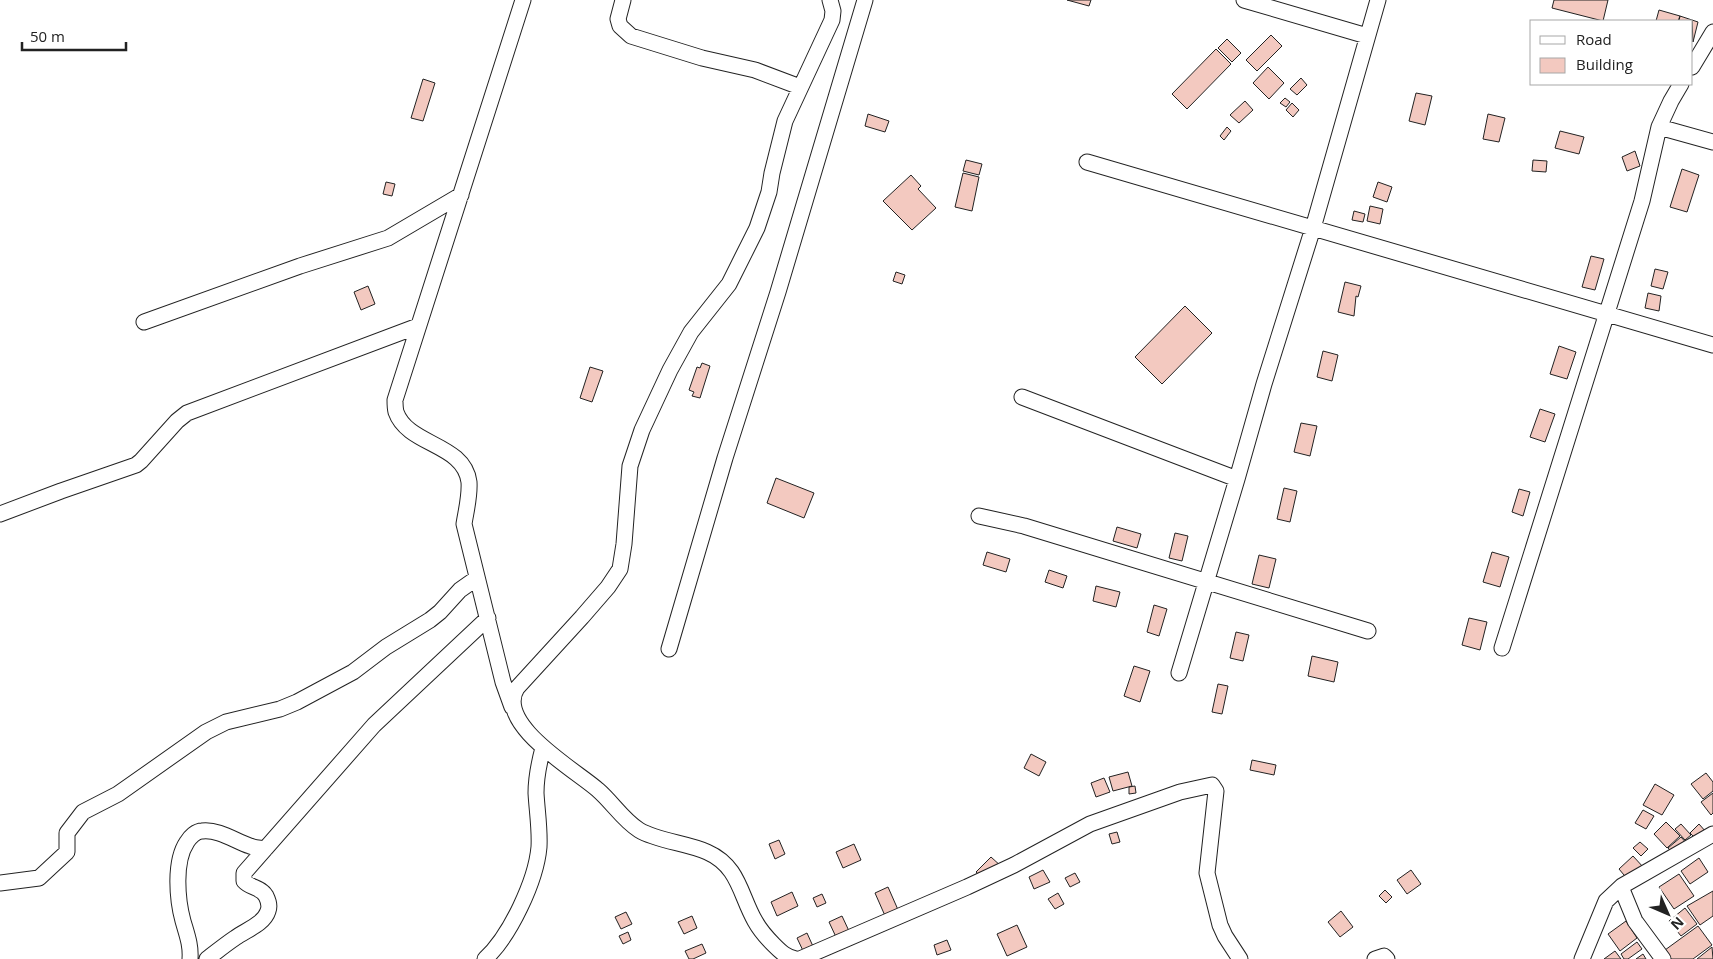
<svg xmlns="http://www.w3.org/2000/svg" width="1713" height="959" viewBox="0 0 1713 959" font-family="'Open Sans',sans-serif">
	<rect width="100%" height="100%" fill="#fff"/>
	<path fill="#f3c9c0" stroke="#222" d="M1067,0H1091L1089,6Z
		M1554,0H1608L1603,21L1552,8Z
		M1659,10L1680,16L1678,21H1656Z
		M1680,16L1698,22L1693,42L1692,21H1679Z
		M1271,35L1282,46L1257,71L1246,60Z
		M1227,39L1241,53L1232,62L1218,48Z
		M1216,49L1231,64L1187,109L1172,94Z
		M1268,67L1284,83L1269,99L1253,83Z
		M1301,78L1307,85L1297,95L1290,89Z
		M423,79L435,83L423,121L411,118Z
		M1416,93L1432,96L1425,125L1409,121Z
		M1285,98L1290,102L1286,107L1280,103Z
		M1245,101L1253,110L1239,123L1230,115Z
		M1292,103L1299,110L1293,117L1286,110Z
		M868,114L889,121L885,132L865,126Z
		M1488,114L1505,118L1499,142L1483,139Z
		M1227,127L1231,131L1224,140L1220,136Z
		M1560,131L1584,137L1579,154L1555,148Z
		M1635,151L1640,166L1627,171L1622,157Z
		M966,160L982,164L979,175L963,171Z
		M1533,160L1547,161L1546,172L1532,171Z
		M1682,169L1699,175L1687,212L1670,207Z
		M963,173L979,177L972,211L955,207Z
		M911,175L921,186L918,189L936,208L912,230L883,201Z
		M386,182L395,184L392,196L383,194Z
		M1378,182L1392,187L1387,202L1373,197Z
		M1370,206L1383,209L1380,224L1367,221Z
		M1354,211L1365,214L1363,222L1352,220Z
		M1591,256L1604,259L1595,290L1582,287Z
		M1655,269L1668,272L1663,289L1651,286Z
		M896,272L905,275L902,284L893,281Z
		M1345,282L1361,286L1358,297L1356,296L1354,316L1338,312Z
		M368,286L375,304L361,310L354,292Z
		M1648,293L1661,296L1659,311L1645,308Z
		M1185,306L1212,333L1162,384L1135,357Z
		M1559,346L1576,352L1567,379L1550,374Z
		M1323,351L1338,355L1332,381L1317,377Z
		M702,363L710,366L700,398L692,396L694,392L689,390L697,367L700,368Z
		M590,367L603,371L592,402L580,398Z
		M1540,409L1555,414L1545,442L1530,437Z
		M1301,423L1317,426L1310,456L1294,452Z
		M776,478L814,493L804,518L767,503Z
		M1284,488L1297,491L1290,522L1277,519Z
		M1519,489L1530,492L1523,516L1512,512Z
		M1117,527L1141,534L1137,548L1113,541Z
		M1175,533L1188,536L1182,561L1169,558Z
		M987,552L1010,559L1006,572L983,565Z
		M1492,552L1509,557L1500,587L1483,582Z
		M1259,555L1276,559L1269,588L1252,584Z
		M1049,570L1067,576L1063,588L1045,582Z
		M1096,586L1120,592L1116,607L1093,601Z
		M1154,605L1167,609L1159,636L1147,632Z
		M1469,618L1487,622L1480,650L1462,645Z
		M1236,632L1249,635L1243,661L1230,658Z
		M1312,656L1338,662L1334,682L1308,676Z
		M1134,666L1150,671L1140,702L1124,696Z
		M1218,684L1228,686L1222,714L1212,712Z
		M1031,754L1046,762L1039,776L1024,768Z
		M1252,760L1276,765L1274,775L1250,770Z
		M1128,772L1132,786L1113,791L1109,777Z
		M1706,773L1713,782V791L1703,799L1691,784Z
		M1104,778L1110,792L1096,797L1091,783Z
		M1655,784L1674,795L1662,815L1643,805Z
		M1135,786L1136,793L1129,794V787Z
		M1713,793V813L1711,815L1701,802Z
		M1643,810L1654,816L1646,829L1635,823Z
		M1666,822L1680,836L1667,848L1654,834Z
		M1681,824L1691,835L1685,840L1675,829Z
		M1699,824L1706,832L1697,840L1690,833Z
		M1117,832L1120,842L1112,844L1109,834Z
		M1681,837L1688,845L1674,855L1668,848Z
		M779,840L785,854L775,859L769,844Z
		M1640,842L1648,849L1641,856L1633,848Z
		M854,844L861,860L843,868L836,852Z
		M1633,856L1644,868L1629,881L1619,869Z
		M991,857L1002,867L987,882L976,872Z
		M1699,858L1708,872L1690,884L1681,871Z
		M1043,870L1050,882L1034,889L1029,877Z
		M1411,870L1421,884L1407,894L1397,880Z
		M1075,873L1080,882L1070,887L1065,878Z
		M1679,874L1694,896L1674,909L1659,887Z
		M888,887L899,912L886,918L875,893Z
		M1385,890L1392,897L1386,903L1379,896Z
		M1713,891V916L1700,925L1687,906Z
		M792,892L798,906L777,916L771,902Z
		M1058,893L1064,904L1055,909L1048,899Z
		M822,894L826,903L817,907L813,898Z
		M1685,908L1697,924L1681,936L1669,921Z
		M1341,911L1353,927L1340,937L1328,922Z
		M626,912L632,924L621,929L615,917Z
		M692,916L697,928L684,934L678,922Z
		M842,916L849,931L836,937L829,922Z
		M1626,921L1637,938L1620,951L1608,934Z
		M1017,925L1027,947L1007,956L997,934Z
		M1698,926L1712,945L1693,959H1671L1665,950Z
		M628,932L631,940L623,944L619,936Z
		M807,933L816,953L806,957L797,938Z
		M947,940L951,950L937,955L934,945Z
		M1637,942L1642,949L1628,959H1624L1621,954Z
		M702,944L706,953L693,959H689L685,951Z
		M1712,947L1713,959H1697Z
		M1615,951L1621,959H1604Z
		M1643,954L1646,959H1636Z"/>
	<g fill="none" stroke-linecap="round" stroke-linejoin="round">
		<defs>
			<path id="minor" d="M623,0L618,19L620,26L631,36L702,58L755,70L800,87
				M1244,0L1367,36
				M1692,67L1713,32
				M1659,127L1713,142
				M1087,162L1713,345
				M144,322L300,266L388,238L461,195
				M1022,397L1237,479
				M0,514L61,491L136,465L141,461L177,421L187,413L418,326
				M979,516L1024,526L1368,631
				M1502,648L1642,201L1659,127L1671,101L1681,84
				M669,649L725,458L778,292L865,0
				M1179,673L1237,479L1264,384L1313,228L1378,0
				M512,707L503,682L464,524C466,511 470,496 469,482C464,443 408,446 396,412C395,408 395,404 395,400L523,0
				M0,883L39,878L67,852V833L83,812L118,794L206,732L226,722L280,709L297,702L353,672L386,647L430,620L440,612L460,590L477,578
				M1621,887L1635,921L1663,959
				M190,959C191,945 187,935 183,921C177,899 174,861 187,842C190,837 196,831 202,831C219,829 235,841 250,846C255,848 260,848 265,849
				M207,959C216,952 226,944 235,938C246,930 264,924 268,911C270,906 268,900 266,896C261,887 250,888 244,881V873L374,725L488,618
				M485,959C510,936 536,881 539,847C540,829 537,811 536,793C536,777 539,763 543,748
				M796,959C786,957 781,952 774,945C767,938 760,930 755,921C740,895 739,866 707,852C687,843 657,841 639,830C623,820 612,802 598,790C577,771 494,724 517,688L582,617L608,587L620,569L624,544L630,466L642,430L670,370L691,332L729,284L757,228L769,192L772,173L785,121L832,20L833,11L830,0
				M800,959L967,887L1014,865L1090,824L1180,792L1212,785L1216,791L1207,873L1220,925L1225,936L1240,959
				M1375,959L1384,956L1387,959
				M1582,959L1606,901L1622,886L1713,834"/>
		</defs>
		<use href="#minor" stroke="#222" stroke-width="17"/>
		<use href="#minor" stroke="#fff" stroke-width="15"/>
	</g>
	<rect x="1530" y="20" width="162" height="65" fill="#ffffff" stroke="#a7a7a7"/>
	<rect x="1540" y="36" width="25" height="8" fill="#ffffff" stroke="#a7a7a7"/>
	<text x="1576" y="45" font-size="15" fill="#222222">Road</text>
	<rect x="1540" y="58" width="25" height="15" fill="#f3c9c0" stroke="#a7a7a7"/>
	<text x="1576" y="70" font-size="15" fill="#222222">Building</text>
	<g transform="translate(1668 914) rotate(135)" stroke="#ffffff" stroke-width="4" paint-order="stroke">
	<path d="M0-4L9 19L0 12L-9 19Z" fill="#222222"/>
	<text y="-8" font-size="14" font-weight="bold" text-anchor="middle" fill="#222222">N</text>
	</g>
	<path d="M22 42v8h104v-8" fill="none" stroke="#222222" stroke-width="2.5"/>
	<text x="30" y="42" font-size="15" fill="#222222" stroke="#ffffff" stroke-width="4" paint-order="stroke">50 m</text>
</svg>
